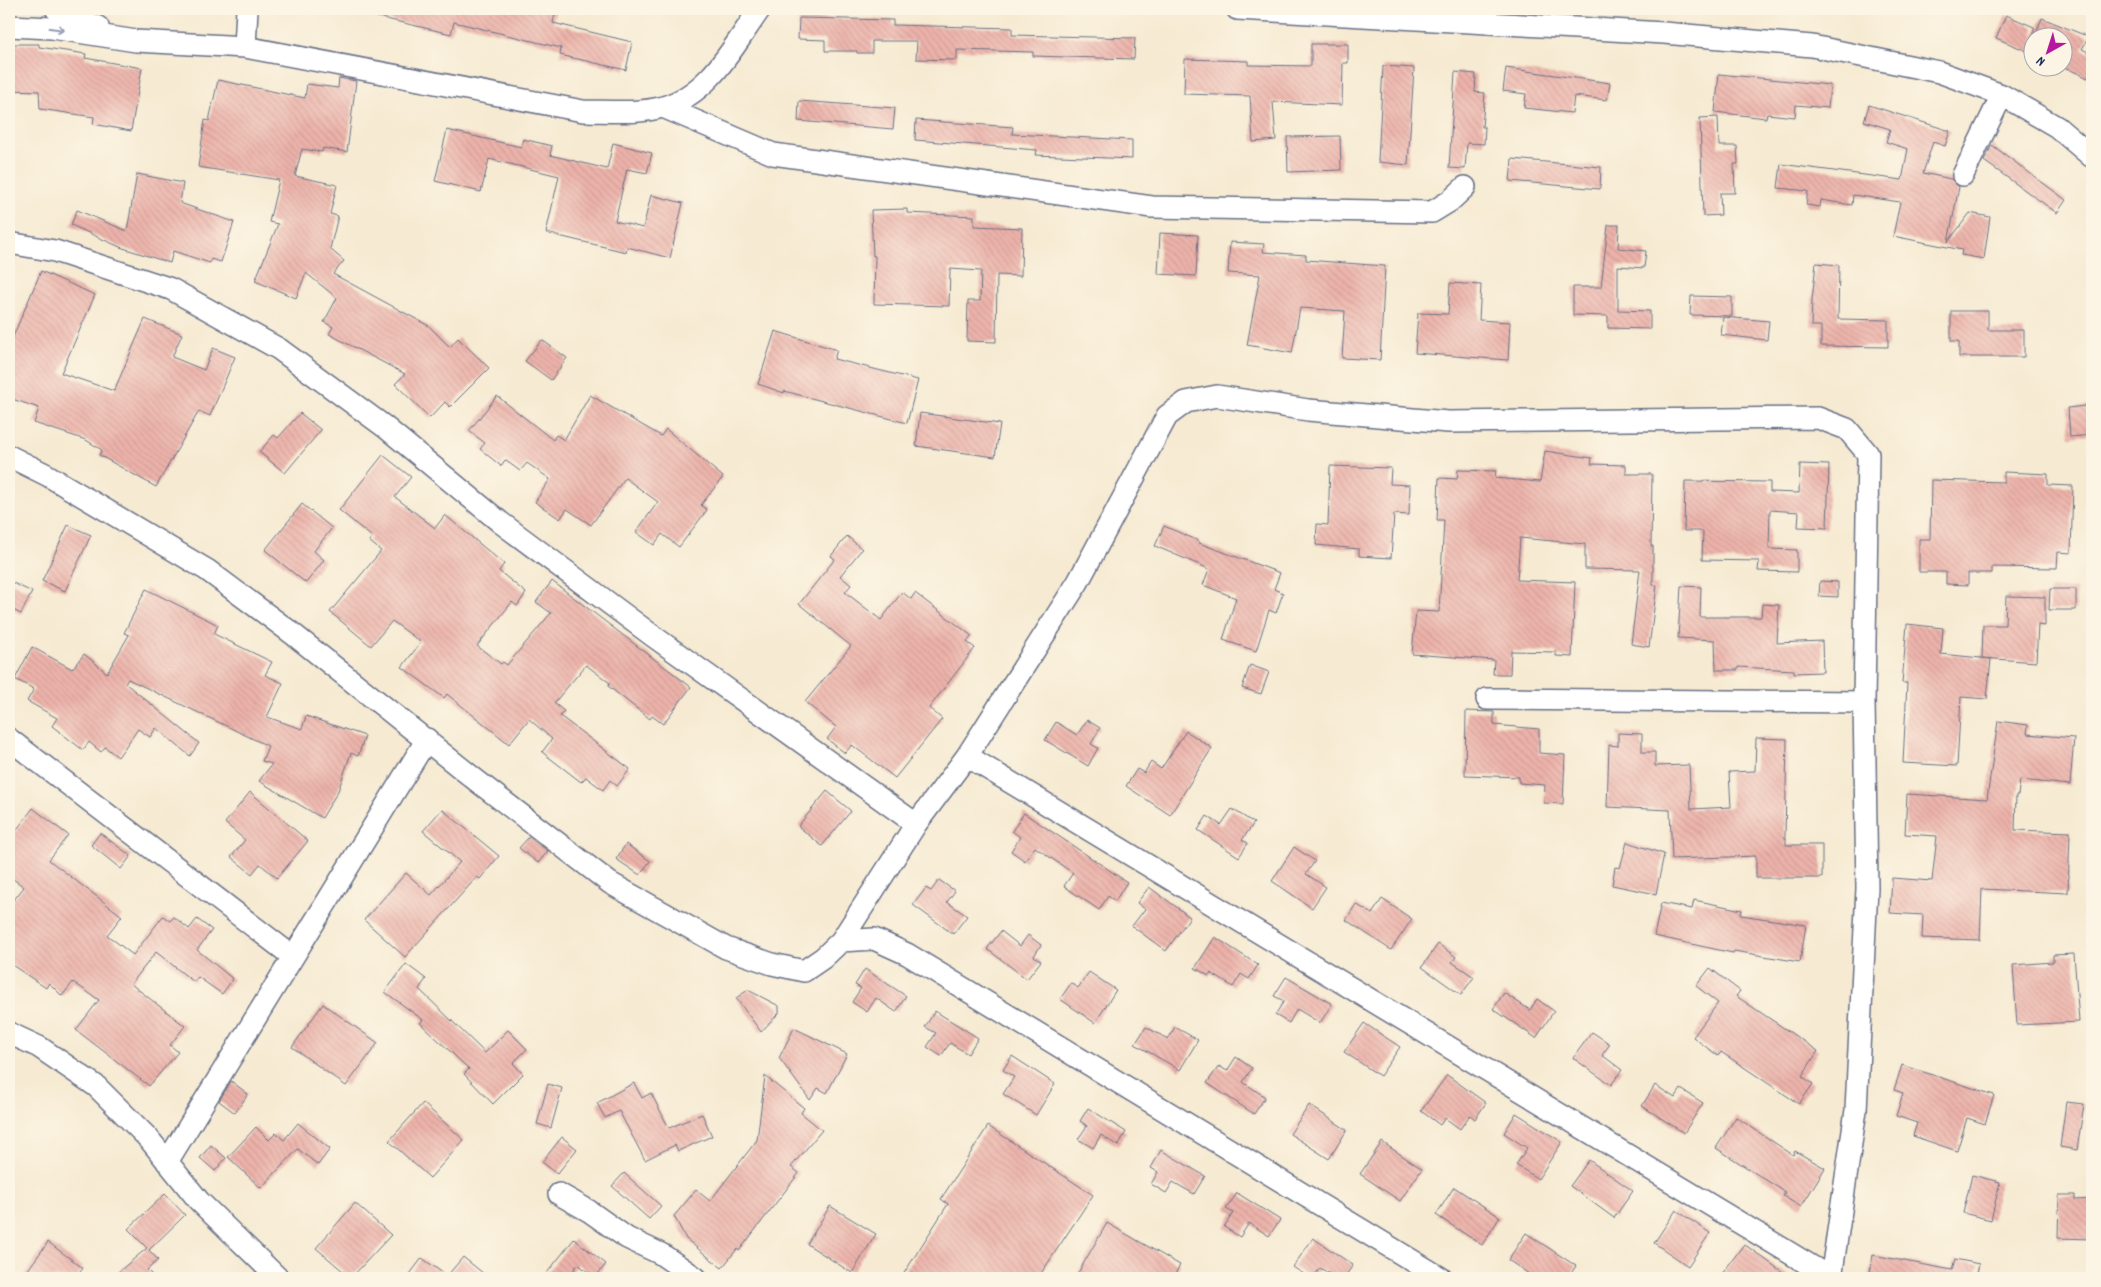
<svg xmlns="http://www.w3.org/2000/svg" width="2101" height="1287" viewBox="0 0 2101 1287" font-family="Dekko,sans-serif">
	<defs>
		<pattern id="building-back-hatch" width="6" height="6" patternUnits="userSpaceOnUse" patternTransform="scale(1.25)"><rect width="6" height="6" fill="#edb3aa"/><path d="M-1 5l2 2M0 0l6 6M5-1l2 2" fill="none" stroke="#cb9a95"/></pattern>
	</defs>
	<rect width="100%" height="100%" fill="#fcf5e5"/>
	<filter id="ink" filterUnits="userSpaceOnUse"><feTurbulence type="fractalNoise" baseFrequency=".02" numOctaves="2"/><feDisplacementMap in="SourceGraphic" scale="10" xChannelSelector="R" yChannelSelector="G"/><feConvolveMatrix kernelMatrix="1 2 1 2 8 2 1 2 1" color-interpolation-filters="sRGB"/></filter>
	<filter id="wash" filterUnits="userSpaceOnUse"><feTurbulence type="fractalNoise" baseFrequency=".0096" numOctaves="4" result="noise"/><feDisplacementMap in="SourceGraphic" scale="20" xChannelSelector="R" yChannelSelector="G"/><feGaussianBlur stdDeviation="1.12" result="paint"/><feColorMatrix in="noise" values="0 0 0 0 0 0 0 0 0 0 0 0 0 0 0 0 0 1.4 0 .05"/><feComposite in="paint" operator="in"/></filter>
	<g filter="url(#wash)">
		<rect width="100%" height="100%" fill="#f6ead2"/>
		<g id="blocks">
			<path fill="url(#building-back-hatch)" d="M369,9H556L553,23L632,42L626,70L560,55L561,48L454,22L451,34L369,15Z
				M2006,15L2034,27V54L1996,38Z
				M799,18L893,20V25L1012,28V35L1135,38L1134,59L1033,56V52L957,50V60L916,59L917,41H872V53H857V51H825V40L798,39Z
				M2042,18L2089,37L2082,49L2092,54V69L2088,78L2064,67V38H2034Z
				M9,44H39V47L86,54L85,58L142,68L131,131L93,124L94,117L40,109L39,91L9,90Z
				M1311,44H1348V63H1343L1342,105L1273,102L1276,140L1253,142L1250,96L1184,94L1185,59L1248,61V65L1311,66Z
				M1383,66L1414,68L1408,165L1378,162Z
				M1506,68L1610,83L1607,100L1574,96L1572,113L1524,108L1526,94L1503,91Z
				M1455,72L1476,74L1475,92L1485,93L1482,127H1485L1484,144L1467,143L1465,169L1449,168Z
				M1719,74L1830,85L1828,108L1796,105L1795,117L1767,114L1766,118L1715,112Z
				M339,78L356,81L347,152L323,148L322,152L302,149L295,176L337,185L330,214L338,216L330,249L344,261L333,274L429,326L450,347L458,338L489,368L450,407L445,402L430,418L395,384L405,374L329,334L333,327L324,322L337,298L306,273L296,298L255,281L278,224L269,222L279,180L198,167L205,120L209,121L218,80L305,98L307,84L338,88Z
				M799,101L895,108L893,129L798,121Z
				M1869,105L1950,131L1945,146L1933,142L1923,173L1951,179L1959,187L1948,242L1970,213L1990,217L1984,259L1961,255L1962,250L1893,236L1900,202L1853,195L1852,205L1821,200L1820,207L1806,205L1808,191L1778,188L1781,164L1902,180L1908,149L1886,142L1890,129L1864,121Z
				M1718,117L1719,146H1737L1738,164H1734L1735,193H1720L1721,215L1703,216L1700,118Z
				M916,120L1013,127L1012,134L1132,140V159L1036,155L1037,150L915,140Z
				M447,130L521,147L523,139L552,146L550,155L607,169L613,143L652,153L647,173L627,169L615,221L643,228L651,195L683,203L670,258L627,247L626,252L546,233L559,176L489,159L481,192L435,181Z
				M1340,136L1341,170L1288,172L1287,137Z
				M1992,145L2066,200L2057,213L1984,161Z
				M1512,159L1601,167L1600,189L1510,181Z
				M137,174L183,183L180,203L234,222L221,262L211,259L210,263L173,251L170,263L120,247L71,225L77,210L127,231Z
				M907,209V213L974,216V226L1022,228L1021,276L997,275L996,342L967,341L968,301H980L981,271L950,269L949,306L874,304L875,256H873L871,210Z
				M1608,225H1619L1618,248L1646,251L1644,268L1618,266V310L1650,311V329L1608,328V316L1573,315V287H1601Z
				M1160,233L1198,235L1196,276L1158,274Z
				M1230,242L1264,244L1263,252L1306,255V260L1385,266L1380,360L1342,358L1345,311L1300,308L1292,353L1247,345L1260,275L1228,273Z
				M1816,263L1839,265L1838,319L1888,320V347L1821,346V326H1811L1812,300Z
				M41,271L95,295L61,373L114,391L145,319L182,334L172,357L204,370L213,348L235,357L210,416L199,411L156,487L99,455L102,450L86,440L34,423L39,408L9,398V346Z
				M1450,283L1481,285L1479,320L1510,322L1508,360L1415,353L1418,313L1448,314Z
				M1691,296L1732,297V316L1690,315Z
				M1951,311H1988V330H2024V357H1959V341H1951Z
				M1723,317L1769,321L1767,340L1721,335Z
				M775,331L837,350L834,359L918,380L907,423L784,391V393L758,384Z
				M542,340L567,358L551,380L525,361Z
				M590,395L661,436L666,429L723,477L701,505L707,510L679,547L662,534L654,545L636,532L658,502L625,478L591,525L567,509L560,519L535,502L550,479L527,463L520,471L505,460L501,466L480,449L485,443L469,431L497,396L553,440L556,435L564,440Z
				M2092,405V435L2070,437L2068,408Z
				M300,413L321,430L285,473L259,452L274,435L278,438Z
				M920,413L1000,424L995,457L916,446Z
				M1545,451L1592,458L1591,464L1626,465V474H1652L1651,546H1653V585H1657L1649,647L1631,644L1640,570L1585,569V544L1520,538L1517,580L1575,582L1572,657L1556,656V652L1511,651L1510,674H1493L1494,660L1412,654L1416,611L1439,612L1444,520H1437L1439,478L1457,479L1458,470L1496,471L1495,478L1540,482Z
				M383,455L411,477L395,497L435,528L445,515L504,564L499,571L526,593L517,606L512,602L477,646L501,664L503,662L507,665L551,613L536,602L552,581L691,687L663,724L652,716L650,719L608,686L610,683L586,665L554,703L564,711L560,716L630,769L617,786L610,780L603,790L586,777L581,782L542,752L552,739L529,719L509,744L447,694L444,698L402,667L421,642L392,621L371,646L330,612L381,551L369,541L372,537L339,510Z
				M1800,464L1829,465L1827,528L1798,527L1799,512L1770,510L1769,549L1797,550V572L1758,571L1759,561L1702,560L1703,531H1684L1685,481L1770,482V492L1799,493Z
				M1330,466L1391,468L1390,484L1410,485L1409,515L1394,514L1391,558L1359,556V549L1316,545L1317,524L1328,525Z
				M2004,472L2048,474V485L2073,486L2071,553L2058,552L2057,568L1992,567V573H1968V585L1946,584V572H1919V539H1930L1931,480L2004,482Z
				M302,504L332,528L314,551L324,560L306,583L265,550Z
				M68,525L91,535L65,591L42,581Z
				M1164,526L1199,541V543L1280,573L1274,589L1283,593L1276,613L1269,610L1256,651L1223,640L1236,598L1203,585L1209,569L1155,546Z
				M847,536L862,549L840,576L851,585L845,592L881,620L902,592L911,599L915,593L972,636L967,642L975,648L929,708L942,719L895,778L852,745L845,753L827,739L836,727L805,702L851,646L799,604L835,559L831,556Z
				M9,581L32,592L21,614L9,608Z
				M1820,581L1838,582V597L1819,596Z
				M1681,586L1701,587L1700,617H1761L1762,604L1779,605L1777,643L1822,641L1823,672L1794,673V670L1738,667V670H1716L1715,640L1678,638Z
				M146,589L218,625L214,634L272,662L265,675L283,683L267,717L302,729L306,716L365,736L358,756L351,753L338,791L322,818L259,781L272,764L262,761L268,746L128,679L125,683L199,743L190,756L156,728L150,737L138,729L118,757L105,747L101,752L89,742L83,750L52,726L57,718L27,701L34,689L15,679L32,647L72,669L84,654L107,673L129,635L124,633Z
				M2050,589H2076V610H2049Z
				M2006,596L2045,597V626L2038,625L2036,662L1982,658L1983,625H2005Z
				M1907,624L1943,628L1941,654L1991,659L1987,699L1961,697L1957,766L1903,763L1907,683H1902Z
				M1250,665L1269,672L1261,694L1242,688Z
				M1466,711L1494,712V725L1539,729V753L1565,755L1563,804L1544,803L1545,785L1519,783V777L1465,775Z
				M1087,720L1100,728L1091,744L1098,748L1088,766L1045,740L1056,722L1077,735Z
				M1998,721L2028,725L2027,734L2074,738L2070,785L2020,780L2018,795H2016L2015,830L2070,832L2068,893L1982,889L1980,940L1922,938L1923,915L1890,913L1892,878L1932,881L1937,836L1905,834L1907,794L1987,799Z
				M1186,731L1212,748L1170,815L1126,786L1137,769L1144,773L1151,762L1161,769Z
				M1618,733L1642,734V752H1655V766L1689,765L1691,809L1731,807L1729,772L1755,771L1756,738L1787,739L1785,838H1786V845H1822V878H1756V856L1672,859L1670,810L1607,807L1609,745L1618,746Z
				M827,791L851,811L822,846L798,826Z
				M250,792L308,841L277,878L260,864L252,874L231,857L245,840L225,823Z
				M33,808L68,835L49,860L122,916L107,935L133,955L163,916L170,921L174,917L189,929L197,919L212,930L197,950L233,979L222,994L198,977L194,982L156,952L131,984L185,1026L170,1045L178,1052L149,1086L76,1030L99,1000L73,982L62,996L49,983L46,988L9,963V906L24,887L9,876V840Z
				M442,809L499,856L480,879L477,877L405,957L364,920L406,873L431,895L460,862L423,831Z
				M1232,809L1254,823L1242,840L1248,843L1239,857L1198,830L1207,816L1221,825Z
				M1024,813L1127,882L1115,901L1108,896L1099,910L1064,886L1073,873L1035,847L1025,861L1011,851L1020,837L1012,831Z
				M100,833L131,856L121,869L91,845Z
				M529,837L548,851L538,863L519,848Z
				M1627,842L1664,854L1656,894L1612,885L1615,867L1620,868Z
				M626,844L650,861L640,875L616,859Z
				M1294,847L1315,861L1306,874L1326,887L1312,908L1272,881Z
				M939,880L955,891L947,902L967,916L953,934L913,905L926,888L931,891Z
				M1149,887L1190,917L1166,951L1132,926L1145,909L1137,903Z
				M1382,899L1412,919L1391,950L1346,920L1356,904L1372,914Z
				M1694,900L1742,910L1741,915L1806,925L1800,962L1734,951L1733,953L1654,936L1661,903L1692,909Z
				M1001,931L1020,946L1028,935L1041,945L1034,956L1041,961L1027,979L987,949Z
				M1215,937L1258,965L1249,979L1241,974L1233,987L1211,973L1209,976L1195,968Z
				M1438,944L1456,957L1452,962L1474,977L1461,995L1422,967Z
				M2074,954L2079,1022L2017,1025L2013,965L2053,962V955Z
				M406,964L426,979L419,989L485,1053L508,1030L527,1049L513,1063L523,1074L493,1104L464,1074L469,1069L420,1023L423,1020L385,992Z
				M1710,968L1740,991L1736,996L1818,1051L1802,1076L1813,1084L1799,1104L1721,1052L1718,1056L1693,1037L1718,1003L1696,986Z
				M865,969L906,996L896,1012L876,998L867,1012L852,1002L861,988L855,985Z
				M1089,972L1116,990L1095,1023L1060,999L1071,983L1078,988Z
				M1286,977L1332,1004L1320,1023L1297,1009L1289,1023L1275,1015L1284,1001L1274,996Z
				M748,990L779,1006V1013L761,1032L736,998Z
				M1504,993L1530,1010L1537,999L1554,1011L1536,1038L1493,1009Z
				M323,1004L378,1043L346,1086L292,1047Z
				M935,1011L978,1038L968,1054L950,1043L941,1056L927,1047L936,1033L925,1027Z
				M1364,1023L1400,1047L1380,1076L1344,1052Z
				M1146,1027L1168,1039L1175,1027L1198,1040L1180,1070L1135,1044Z
				M794,1028L847,1054L827,1093L818,1088L810,1100L779,1058Z
				M1592,1032L1610,1044L1602,1055L1622,1070L1611,1085L1573,1058Z
				M1012,1056L1055,1084L1036,1115L1003,1094L1014,1077L1003,1070Z
				M1236,1057L1252,1068L1243,1082L1265,1097L1254,1114L1207,1083L1219,1066L1227,1071Z
				M1902,1065L1994,1095L1985,1124L1967,1118L1957,1151L1913,1136L1917,1123L1896,1116L1903,1093L1894,1090Z
				M1447,1075L1486,1103L1475,1119L1470,1115L1460,1129L1445,1118L1440,1125L1421,1111Z
				M765,1076L804,1108L801,1113L822,1130L791,1167L799,1173L739,1251L737,1249L722,1268L686,1239L674,1216L696,1190L710,1201L757,1140Z
				M231,1081L248,1094L235,1113L219,1101Z
				M634,1083L642,1098L651,1093L669,1128L702,1114L712,1136L678,1151L675,1145L645,1160L619,1111L605,1118L597,1103Z
				M548,1084L562,1088L551,1128L537,1124Z
				M1655,1085L1675,1098L1681,1089L1703,1103L1684,1133L1642,1106Z
				M2066,1102L2084,1104L2077,1150L2060,1147Z
				M423,1103L464,1140L430,1178L389,1141Z
				M1309,1105L1347,1130L1329,1159L1290,1134Z
				M1088,1108L1126,1132L1118,1146L1101,1135L1093,1148L1078,1139L1087,1126L1080,1121Z
				M1516,1113L1562,1142L1538,1179L1516,1165L1527,1148L1504,1133Z
				M1736,1117L1793,1155L1795,1151L1825,1168L1801,1207L1783,1196L1785,1192L1716,1148Z
				M298,1123L330,1149L318,1165L298,1149L261,1188L228,1157L256,1127L269,1140L276,1133L284,1140Z
				M988,1126L1093,1195L1038,1278H901L948,1204L941,1199Z
				M562,1137L577,1149L557,1174L542,1162Z
				M1382,1142L1422,1169L1400,1201L1360,1174Z
				M211,1145L226,1158L215,1171L200,1158Z
				M1161,1150L1205,1176L1194,1194L1173,1182L1166,1193L1151,1184L1158,1172L1151,1168Z
				M1589,1160L1633,1191L1614,1218L1570,1186Z
				M624,1173L661,1206L649,1219L612,1186Z
				M1972,1175L2000,1182L1991,1220L1963,1213Z
				M1454,1187L1500,1217L1482,1245L1436,1215Z
				M1237,1193L1280,1220L1269,1236L1249,1223L1240,1237L1224,1227L1233,1213L1226,1209Z
				M165,1194L185,1215L149,1250L158,1260L147,1270L155,1278H111L147,1248L128,1229Z
				M2059,1195H2075V1200L2092,1199V1239L2058,1238Z
				M355,1203L391,1235L351,1278L316,1248Z
				M830,1206L876,1234L852,1273L807,1244Z
				M1676,1210L1710,1233L1688,1266L1654,1243Z
				M1107,1223L1180,1265L1173,1278H1075Z
				M1526,1233L1576,1266L1568,1278H1535L1508,1260Z
				M1313,1238L1353,1265L1344,1278H1337L1320,1268L1313,1278H1310L1293,1267Z
				M574,1239L606,1264L595,1278L578,1264L568,1278H543Z
				M48,1242L83,1268L76,1278H22Z
				M1744,1244L1791,1278H1719Z
				M1873,1255L1952,1270L1955,1259L1979,1264L1976,1278H1869Z
				M463,1257L489,1278H407L422,1258L447,1276Z"/>
		</g>
	</g>
	<g filter="url(#ink)">
		<use href="#blocks" fill-opacity="0" stroke="#687087" stroke-width="1"/>
		<g fill="none" stroke-linecap="round" stroke-linejoin="round">
			<defs>
				<path id="minor" d="M56,9L98,27
					M1237,9L1664,33L1812,46L1939,72L2002,95L2057,127L2092,157
					M9,26L52,28L136,41L245,47L583,111C608,111 638,114 663,107C710,94 734,45 760,9
					M245,47L247,9
					M663,107L773,154L1152,207L1432,212L1450,201L1465,187
					M1963,175L2002,95
					M9,243L55,251L171,289L279,349L385,427L500,522L653,636L916,824
					M9,456L47,475L207,570L293,634L477,781L610,883L726,948L772,964L804,971L823,958L841,941L916,824L967,756L1078,582L1167,416L1186,402L1217,396L1308,410L1448,422L1818,418L1847,429L1868,454L1864,702L1867,888L1856,1110L1831,1278
					M1487,699L1864,702
					M9,739L292,956
					M967,756L1831,1278
					M841,941L874,939L907,954L1441,1278
					M9,1033L39,1047L96,1086L149,1139L199,1201L278,1278
					M167,1162L427,739
					M559,1194L589,1211L627,1238L661,1254L696,1278"/>
			</defs>
			<use href="#minor" stroke="#687087" stroke-width="24"/>
			<use href="#minor" stroke="#fff" stroke-width="21"/>
		</g>
		<defs><path id="oneway-shaft" d="M-6 0H5M1.5-3L5.5 0L1.5 3" fill="none" stroke-width="1.6" stroke-linecap="round" stroke-linejoin="round" transform="scale(1.25)"/></defs>
		<use stroke="#8d97ae" href="#oneway-shaft" transform="translate(57 29) rotate(8)"/>
	</g>
	<rect width="2101" height="1287" fill="none" stroke="#fcf5e5" stroke-width="30"/>
	<g transform="translate(2048 52) rotate(219)"><circle r="24" fill="#fcf5e5" stroke="#a2a6af"/>
	<path d="M0-4L9 19L0 12L-9 19Z" fill="#b5179e"/>
	<text y="-8" font-size="14" font-weight="bold" text-anchor="middle" fill="#1b2f5e">N</text>
	</g>
</svg>
